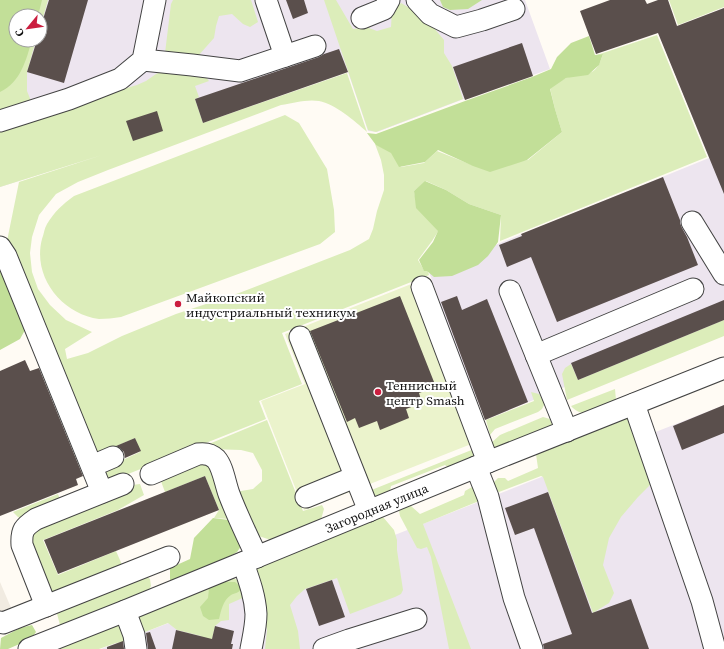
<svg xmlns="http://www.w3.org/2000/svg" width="724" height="649" viewBox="0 0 724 649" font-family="'Source Serif 4',serif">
	<rect width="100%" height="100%" fill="#fffbf4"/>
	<path fill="#ede5ef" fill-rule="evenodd" d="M6,0H441L444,9L467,0H525L550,69L464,99L377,132L368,131L348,72L203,122L0,187V21ZM16,16H40V40H16Z
		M724,8V321L485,420L450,332L429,272L709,158L659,34Z
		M724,405V649H101L268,585Z"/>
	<path fill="#dcedba" d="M0,0H48L40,28V16H16V40H36L27,72V91L33,106L0,115Z
		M173,0H251L258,22L250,27L243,24L232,14L219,16L216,26L214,38L198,56L165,53L171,4Z
		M324,0H336L353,29L366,27L377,31L391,27L392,10L401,3L418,13L434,28L444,40V53L452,66L463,99L376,132L368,130Z
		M669,0H724V7L678,25Z
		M657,35L707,157L500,241L501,215L469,204L446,190L426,181L414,191L417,208L439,230L432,241L418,260L424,270L428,271L429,275L282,333L302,384L259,401L266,419L108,482L101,470L140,452L135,438L96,455L7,241L19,182L102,155L0,187V125L137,85L146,81L156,74L165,70L203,74L209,81L195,86L199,97L195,99L203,123L347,73L367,132C355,121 335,104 319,101C307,99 293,103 281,105L108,170L78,182L56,194L39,215L32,237L30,253L32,272L38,289L50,305L66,320L92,332L65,349L67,359L88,353L122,336L176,314L239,293L350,250L369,239L373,229L377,211L384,190V175L381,160L375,144L391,152L401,167L424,163L437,151L472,165L528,160L562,132L555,109L550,88C555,85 560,80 566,78C586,71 595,80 603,54L594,56Z
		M285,115L299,123L327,169L334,210L335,232L320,244L121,317C114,318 106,319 99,319C62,314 32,277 42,239C44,234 44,229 47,224C55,211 62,205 74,196Z
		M724,320V336L567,400L562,374L565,368L571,364L578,380Z
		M615,389L616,400C600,409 586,422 571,406Z
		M531,392L539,394L545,403L542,409L538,412L495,429L490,435L486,420L534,401Z
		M543,417L550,419L552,424L550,429L496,451L490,444L500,435Z
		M624,418L630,419L653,482L638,497L621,517L609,538L603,565L614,593L609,603L593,613L543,477L541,476L499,492C495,489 494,487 494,482L498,478H505L508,481L538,468L536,454Z
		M267,420L303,511L322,505L324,509L320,523L271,540L249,533L237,494L241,491L253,489L262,481V470L253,453L241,450L210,449L204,446Z
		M474,449L476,460L451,470L445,465L391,486L389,495L375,499L369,491Z
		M195,461L210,464L229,519L214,518L219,510L205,476L165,492L159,476Z
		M140,484L144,495L118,510L43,540L58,575L116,551L123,567L56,593L47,591L26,533L132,485Z
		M472,487L475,488L479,501L423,524L471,649H449L431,557L427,547L421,549L417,548L400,516L399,511L404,508L411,506L420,514L464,495L465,491Z
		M58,494L61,502L24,520L18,517L13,512Z
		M383,517L394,530L397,540V550L403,590L401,594L395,597L350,614L337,578L305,589L297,596L290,605L298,631L300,649H265L267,630L253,571L257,567L373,519Z
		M145,575L150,579L151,586L149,590L60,625L56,610Z
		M233,578L240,581L247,596L229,604V620L221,621L215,626L210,649L203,640L201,636L177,630L168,623L140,634L137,617L221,579Z
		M118,623L128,641L116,643L99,649H49Z"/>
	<path fill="#c2df98" d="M0,0H42L38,16H16V40H32C26,60 21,82 0,92Z
		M440,0H482L468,9L450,10L443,7Z
		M589,36L595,55L603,54L599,65L588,75L566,78L550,89L555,109L562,132L527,160L490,172L473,166L438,150L425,162L399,167L391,153L376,145L367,133L376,134L465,101L532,77L551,69L557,57L571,43Z
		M425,181L446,190L469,204L501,215L498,242L488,256L478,265L452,276L434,277L427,271H424L419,260L433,242L438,231L416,208L414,191Z
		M0,260L25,330L20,339L0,350Z
		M213,518L229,520L242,545L237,552L224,560L170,582V568L190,559L194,538Z
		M221,582H235L242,588C239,593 235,593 231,595C223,600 221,611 219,619L209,620L203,616L200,607L208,598L209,588Z
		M32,625L36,632L31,639L8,649H0L1,638L20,628Z"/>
	<path fill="#ebf3cc" d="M429,277L449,332L484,420L489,437L304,510L261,401L305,384L285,334Z"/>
	<path fill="#f1ebe1" d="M0,582L12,610L0,615Z"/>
	<path fill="#5a4f4c" d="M49,0H88L64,83L27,72L37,40H40V29Z
		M286,0H304L308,13L293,19Z
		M610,0H645L647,4L658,0H668L677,26L724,8V194L658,33L596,54L580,11Z
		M522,43L533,76L465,100L453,67Z
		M339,49L348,72L203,123L195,99L319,57L324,54Z
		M157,111L163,131L133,141L126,121Z
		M663,177L680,220V223L682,228L687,237L698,265L557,322L531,257L507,267L499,245L522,236L521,234Z
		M400,296L436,387L419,393L422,403L406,409L409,418L380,430L377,421L359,428L355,418L347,422L310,331Z
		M457,296L462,310L487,299L528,402L485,420L441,302Z
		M724,300V320L578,380L571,363Z
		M25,360L30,371L39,368L83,476L76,479L78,485L0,516V371Z
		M724,405V433L682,450L673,426Z
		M135,438L141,451L125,458L124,452L120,448L116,446Z
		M205,476L219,510L58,574L44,540Z
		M548,492L592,613L631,599L649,649H544L543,644L572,634L534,528L515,535L505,508Z
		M332,580L345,617L319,626L306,589Z
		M215,626L234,631L231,644H233L232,649H172L176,630L212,639Z
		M150,632L156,649H148L146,633Z
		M123,641L124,649H107V647Z"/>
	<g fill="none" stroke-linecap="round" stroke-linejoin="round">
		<defs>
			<g id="minor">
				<path d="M266,0L285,56"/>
				<path d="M417,0L430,14L456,27L482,20L514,9"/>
				<path d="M362,18L384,9L389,0"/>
				<path d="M143,60L192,65L240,71L315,46"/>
				<path d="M0,121L69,99L120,79L143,60L155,0"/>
				<path d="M692,222L724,274"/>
				<path d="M0,247L6,256L102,492"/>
				<path d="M422,287L488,462"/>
				<path d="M510,291L567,431"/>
				<path d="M300,337L369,511"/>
				<path d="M536,355L693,289"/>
				<path d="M634,404L702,601L715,649"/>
				<path d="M92,466L113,457"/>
				<path d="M476,467L488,497L514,598L532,649"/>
				<path d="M151,474L198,454C205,453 211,454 216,459C223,467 225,483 229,494C237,515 247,536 257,557"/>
				<path d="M306,497L355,477"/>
				<path d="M243,563C249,580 255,596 256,614C256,626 253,638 251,649"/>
				<path d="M46,606L22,545C21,530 24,527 36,519L123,484"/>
				<path d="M125,611L134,635L136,649"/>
				<path d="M0,622L3,623L169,557"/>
				<path id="s1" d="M29,649L125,611L488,462L724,368"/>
				<path d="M324,649L349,640L416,619"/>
			</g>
		</defs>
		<use href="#minor" stroke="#434343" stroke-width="23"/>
		<use href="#minor" stroke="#fff" stroke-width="21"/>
	</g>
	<g fill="#cb1e3f" stroke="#fff" stroke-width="1.5">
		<circle cx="178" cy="304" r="4"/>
		<circle cx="378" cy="392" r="4"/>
	</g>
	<g text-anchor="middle" stroke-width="4" stroke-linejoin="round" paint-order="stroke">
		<g font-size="13" fill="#101010" stroke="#fff" text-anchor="start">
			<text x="186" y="302">Майкопский<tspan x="186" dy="15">индустриальный техникум</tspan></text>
			<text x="386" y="390">Теннисный<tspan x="386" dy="15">центр Smash</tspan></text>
		</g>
		<g font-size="13" fill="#101010" stroke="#fff">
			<text dy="5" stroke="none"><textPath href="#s1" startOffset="375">Загородная улица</textPath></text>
		</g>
	</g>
	<g transform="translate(28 28) rotate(241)"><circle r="19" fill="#ffffff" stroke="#9f9f9f"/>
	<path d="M0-3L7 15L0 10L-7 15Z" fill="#cb1e3f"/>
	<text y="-6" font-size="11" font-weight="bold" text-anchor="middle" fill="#101010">С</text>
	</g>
</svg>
